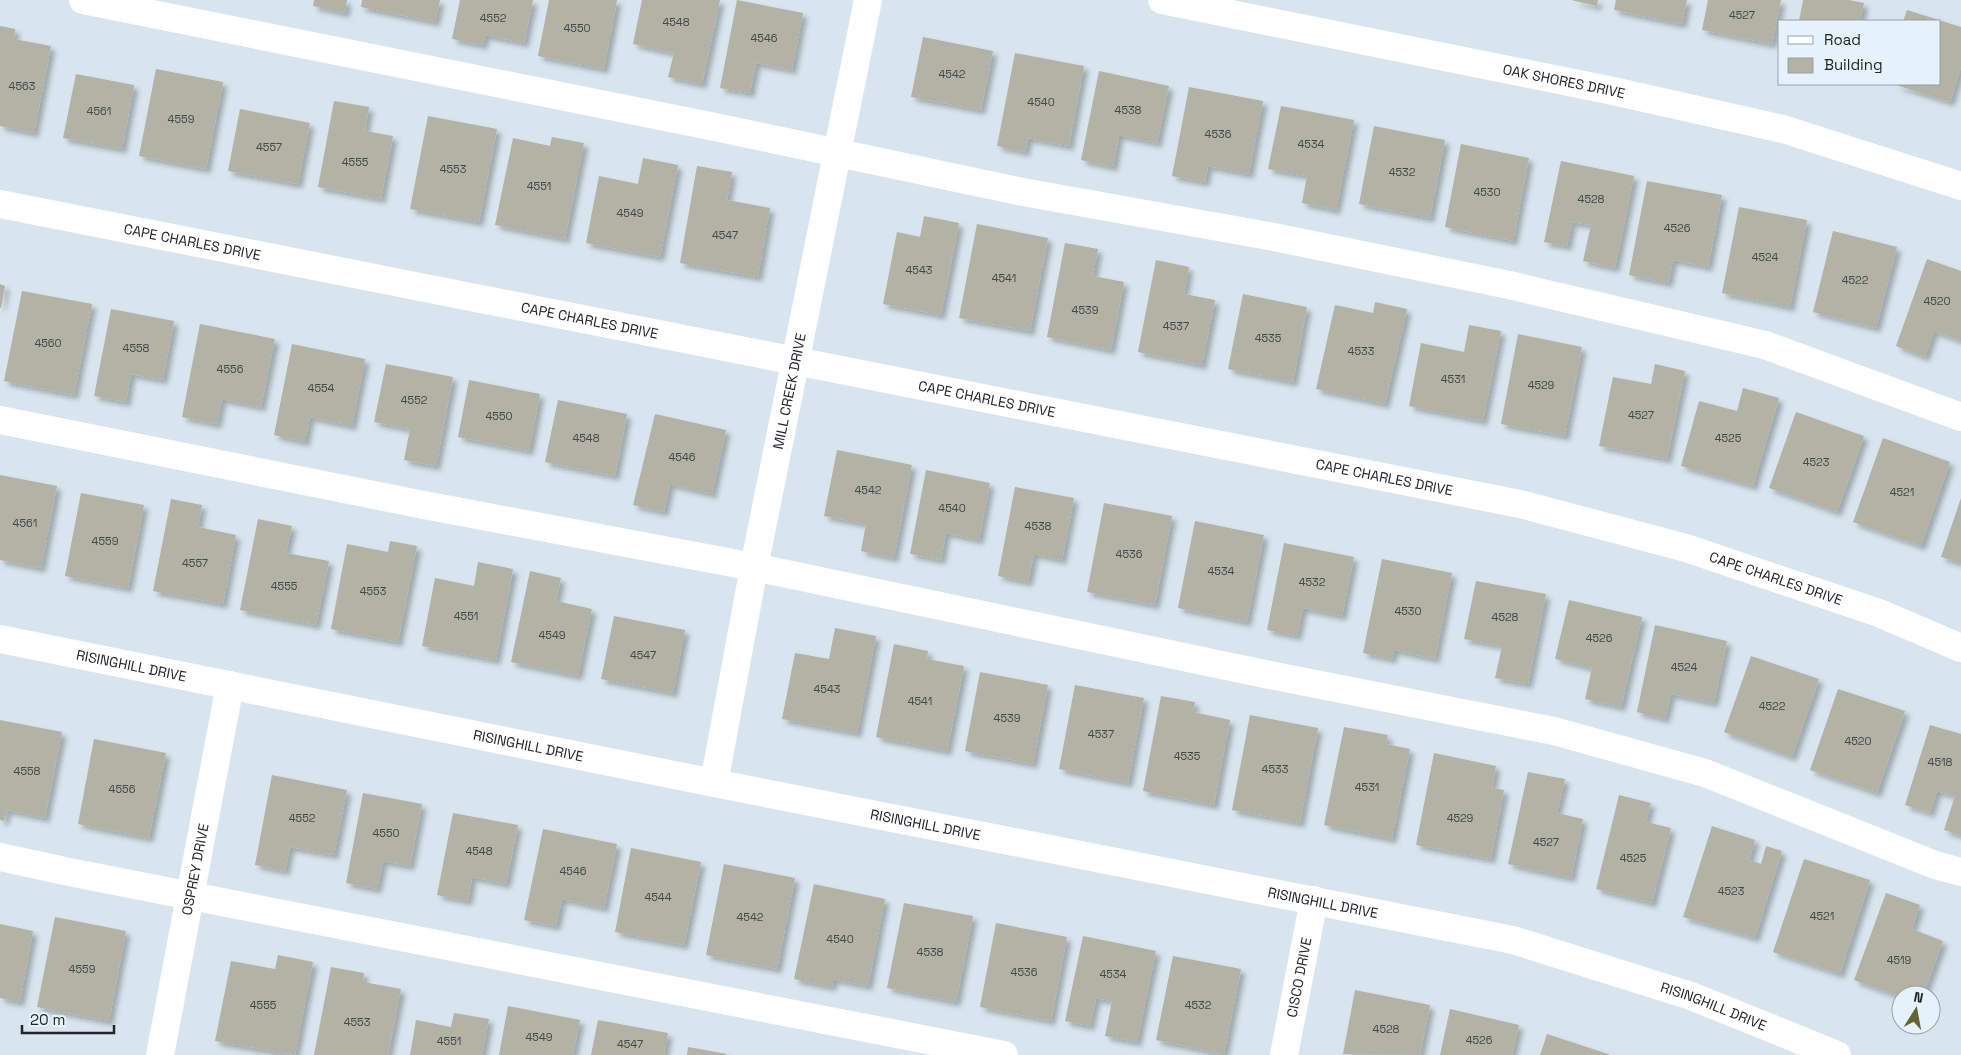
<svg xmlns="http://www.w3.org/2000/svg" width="1961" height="1055" viewBox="0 0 1961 1055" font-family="'Space Grotesk',sans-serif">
	<defs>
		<filter id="shadow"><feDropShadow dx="4.5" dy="4.5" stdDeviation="2.5" flood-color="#0004"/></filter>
	</defs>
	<rect width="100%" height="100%" fill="#d8e5ee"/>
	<path fill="#b2b2a5" filter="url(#shadow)" d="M314,0H347L345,13L313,6Z
		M362,0H440L435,22L361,7Z
		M460,0H533L524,43L485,35L483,45L452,39Z
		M549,0H617L604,69L538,56Z
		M642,0H720L702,84L668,77L674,53L633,44Z
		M737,0L803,13L792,70L756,63L750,93L720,88Z
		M1571,0H1598L1597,6Z
		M1616,0H1687L1682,24L1614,10Z
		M1708,0H1781L1772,44L1702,30Z
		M1803,0H1849L1864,3L1860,21H1799Z
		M1907,10L1961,27V67L1950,102L1893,84H1940V21H1903Z
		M0,26L15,29L14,39L51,46L34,133L0,126Z
		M923,37L993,51L981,110L911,97Z
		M1015,53L1084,66L1069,146L1028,138L1025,152L997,146Z
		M156,69L223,82L206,169L139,156Z
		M1099,71L1169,86L1157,143L1119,135L1113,167L1081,160Z
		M76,74L134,85L122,149L63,138Z
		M1189,87L1263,101L1249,174L1208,166L1205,182L1172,176Z
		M334,101L369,107L365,131L393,136L381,199L318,187Z
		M1281,106L1354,120L1336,210L1302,203L1307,176L1268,169Z
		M240,109L310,123L298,184L228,171Z
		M428,116L497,129L479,222L410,209Z
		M1374,126L1445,140L1430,218L1359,204Z
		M552,137L584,143L565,239L495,225L513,138L550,146Z
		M1461,144L1529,158L1513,241L1445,227Z
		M643,158L678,165L660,257L586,243L599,176L638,184Z
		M1561,161L1634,176L1615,268L1583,261L1591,225L1572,222L1567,246L1544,242Z
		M697,166L732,172L727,200L770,208L758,277L680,263Z
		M1647,181L1722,195L1708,267L1673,260L1668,283L1629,275Z
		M1739,207L1807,220L1790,307L1722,293Z
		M924,216L959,223L941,315L883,304L897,232L920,237Z
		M977,224L1048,238L1030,331L959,318Z
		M1833,231L1897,247L1876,328L1813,312Z
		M1065,243L1098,249L1093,276L1124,282L1111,350L1047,337Z
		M1927,259L1961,271V341L1934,331L1925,357L1896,346Z
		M1156,260L1189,267L1184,294L1215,300L1202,365L1138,352Z
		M0,284L5,286L1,308H0Z
		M22,291L92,304L74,395L4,381Z
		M1243,294L1307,307L1293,382L1228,369Z
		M1375,302L1407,309L1385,404L1316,389L1335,305L1373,313Z
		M111,309L174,321L163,380L131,374L126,402L94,396Z
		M200,324L275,339L261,407L222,399L217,424L182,417Z
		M1469,325L1501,331L1483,421L1409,406L1421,343L1464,352Z
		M1518,334L1582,347L1565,436L1501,424Z
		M292,344L365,359L352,426L310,417L305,442L274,435Z
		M386,364L453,377L436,466L404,460L410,429L374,422Z
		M1655,364L1685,371L1667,459L1599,446L1613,377L1651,384Z
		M469,380L540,394L529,451L458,437Z
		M1743,388L1779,398L1753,486L1681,466L1699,401L1737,411Z
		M558,400L627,414L615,476L545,462Z
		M1796,412L1864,436L1837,512L1769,488Z
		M655,414L726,430L712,494L670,484L664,512L633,505Z
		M1883,438L1950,462L1921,546L1853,522Z
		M837,450L912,465L894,558L861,551L866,524L824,516Z
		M926,470L990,483L979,540L946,533L941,560L910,554Z
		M0,475L57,486L41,568L0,560Z
		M1015,487L1074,498L1062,560L1034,554L1028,582L998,576Z
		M81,493L144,505L128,588L65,576Z
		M1961,498V563L1941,557Z
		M171,499L202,505L198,527L236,535L223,604L153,591Z
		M1104,503L1172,516L1155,605L1087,592Z
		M258,519L292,526L286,553L329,561L316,625L240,610Z
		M1195,521L1264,535L1247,622L1178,608Z
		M390,541L417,546L398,642L331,629L347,544L388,552Z
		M1284,543L1354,557L1342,616L1303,608L1297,636L1267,630Z
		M1382,559L1452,573L1435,659L1394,650L1392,659L1363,653Z
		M478,562L513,569L496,660L422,646L435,578L474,586Z
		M530,571L561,578L556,601L592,609L578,676L511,662Z
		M1476,581L1546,594L1528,684L1495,678L1502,646L1464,639Z
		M1569,600L1642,617L1621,707L1585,699L1592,668L1555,659Z
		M614,616L685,630L673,693L601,679Z
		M1655,625L1727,641L1714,703L1671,694L1665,719L1637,712Z
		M835,628L876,636L857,733L782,719L795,653L829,659Z
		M894,644L928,651L927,659L964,666L947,751L876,737Z
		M1751,656L1819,679L1792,757L1724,732Z
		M980,672L1048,685L1033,764L965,751Z
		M1075,685L1144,698L1128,783L1059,769Z
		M1838,689L1905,711L1877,793L1810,770Z
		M1161,696L1195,702L1193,712L1230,720L1214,805L1143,791Z
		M1250,715L1318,728L1300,823L1232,810Z
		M0,720L62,732L45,818L7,810L4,821L0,820Z
		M1930,725L1961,734V835L1944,830L1955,796L1937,791L1930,813L1905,805Z
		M1344,727L1388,735L1386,744L1410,749L1392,839L1324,825Z
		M94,739L166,753L149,838L78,824Z
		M1434,753L1496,766L1492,788L1504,790L1491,859L1416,845Z
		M1528,772L1565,779L1557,813L1583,819L1571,878L1508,864Z
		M272,775L347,790L334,855L290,847L285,871L255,865Z
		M363,793L422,804L410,866L383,861L377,889L346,883Z
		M1619,795L1651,803L1646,822L1671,828L1652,903L1596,889Z
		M453,813L518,825L506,884L472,877L468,901L437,895Z
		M1712,826L1755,840L1749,860L1761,864L1766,846L1782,851L1755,938L1683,917Z
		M543,829L617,844L604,908L562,899L556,926L524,920Z
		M631,848L701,862L684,945L615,932Z
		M1804,859L1870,880L1840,974L1773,952Z
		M724,864L795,878L777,969L706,955Z
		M814,884L885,899L868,986L833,979L832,987L794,979Z
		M1886,893L1920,905L1912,929L1943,941L1923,995H1901V997L1854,980Z
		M904,903L973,916L956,1002L887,988Z
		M55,917L126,931L109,1021L37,1007Z
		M996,923L1067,937L1051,1021L980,1007Z
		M0,924L33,931L20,1002L0,998Z
		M1083,936L1156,951L1137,1042L1105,1036L1112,1001L1096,998L1090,1026L1065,1021Z
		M278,955L313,962L295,1055L215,1041L231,961L275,969Z
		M1173,956L1241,969L1224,1054L1156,1040Z
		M331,967L364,973L363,982L401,989L388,1055H314Z
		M1355,990L1430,1005L1420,1055L1343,1054Z
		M508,1006L580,1020L573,1055H499Z
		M1450,1009L1519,1025L1512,1055H1440Z
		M454,1013L489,1019L482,1055H410L416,1020L451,1027Z
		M598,1020L668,1033L664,1055H591Z
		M1547,1034L1611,1055H1540Z
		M688,1047L727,1054L726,1055H687Z"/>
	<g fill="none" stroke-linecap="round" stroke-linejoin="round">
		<g stroke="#fff" stroke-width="28">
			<path d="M83,0L715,127L1023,192L1274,237L1509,285L1765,345L1961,417"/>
			<path id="s1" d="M1162,0L1613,91L1783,129L1961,186"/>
			<path id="s2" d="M0,204L1520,504L1686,548L1879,613L1961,648"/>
			<path d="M0,420L424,505L754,567L1260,673L1554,731L1705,773L1935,865L1961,872"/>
			<path id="s3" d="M0,639L714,783L1513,940L1691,996L1837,1055"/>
			<path id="s4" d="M714,783L754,567L868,0"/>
			<path d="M0,857L74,873L1004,1055"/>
			<path id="s5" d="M160,1055L230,685"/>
			<path id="s6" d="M1284,1055L1314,900"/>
		</g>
	</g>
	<g text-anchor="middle" stroke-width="5" stroke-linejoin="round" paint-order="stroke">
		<g font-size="11" fill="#454848">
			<text x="1742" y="19">4527</text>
			<text x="493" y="22">4552</text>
			<text x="676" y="26">4548</text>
			<text x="577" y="32">4550</text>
			<text x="764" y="42">4546</text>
			<text x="952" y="78">4542</text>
			<text x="22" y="90">4563</text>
			<text x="1041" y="106">4540</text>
			<text x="1128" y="114">4538</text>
			<text x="99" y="115">4561</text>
			<text x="181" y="123">4559</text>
			<text x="1218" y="138">4536</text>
			<text x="1311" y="148">4534</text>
			<text x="269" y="151">4557</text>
			<text x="355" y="166">4555</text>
			<text x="453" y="173">4553</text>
			<text x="1402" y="176">4532</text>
			<text x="539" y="190">4551</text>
			<text x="1487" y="196">4530</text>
			<text x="1591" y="203">4528</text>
			<text x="630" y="217">4549</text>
			<text x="1677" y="232">4526</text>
			<text x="725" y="239">4547</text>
			<text x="1765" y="261">4524</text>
			<text x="919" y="274">4543</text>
			<text x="1004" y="282">4541</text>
			<text x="1855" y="284">4522</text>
			<text x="1937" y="305">4520</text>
			<text x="1085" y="314">4539</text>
			<text x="1176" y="330">4537</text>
			<text x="1268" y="342">4535</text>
			<text x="48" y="347">4560</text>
			<text x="136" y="352">4558</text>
			<text x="1361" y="355">4533</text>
			<text x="230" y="373">4556</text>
			<text x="1453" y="383">4531</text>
			<text x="1541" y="389">4529</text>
			<text x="321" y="392">4554</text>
			<text x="414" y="404">4552</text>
			<text x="1641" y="419">4527</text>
			<text x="499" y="420">4550</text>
			<text x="586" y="442">4548</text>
			<text x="1728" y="442">4525</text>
			<text x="682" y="461">4546</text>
			<text x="1816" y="466">4523</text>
			<text x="868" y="494">4542</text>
			<text x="1902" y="496">4521</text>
			<text x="952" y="512">4540</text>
			<text x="25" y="527">4561</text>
			<text x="1038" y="530">4538</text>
			<text x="105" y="545">4559</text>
			<text x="1129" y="558">4536</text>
			<text x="195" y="567">4557</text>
			<text x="1221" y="575">4534</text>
			<text x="1312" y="586">4532</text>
			<text x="284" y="590">4555</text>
			<text x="373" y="595">4553</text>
			<text x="1408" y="615">4530</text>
			<text x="466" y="620">4551</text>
			<text x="1505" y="621">4528</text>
			<text x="552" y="639">4549</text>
			<text x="1599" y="642">4526</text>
			<text x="643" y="659">4547</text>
			<text x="1684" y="671">4524</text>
			<text x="827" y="693">4543</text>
			<text x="920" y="705">4541</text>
			<text x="1772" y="710">4522</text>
			<text x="1007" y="722">4539</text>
			<text x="1101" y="738">4537</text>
			<text x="1858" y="745">4520</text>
			<text x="1187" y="760">4535</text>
			<text x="1940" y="766">4518</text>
			<text x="1275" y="773">4533</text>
			<text x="27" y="775">4558</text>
			<text x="1367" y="791">4531</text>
			<text x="122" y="793">4556</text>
			<text x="302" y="822">4552</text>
			<text x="1460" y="822">4529</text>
			<text x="386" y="837">4550</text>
			<text x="1546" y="846">4527</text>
			<text x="479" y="855">4548</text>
			<text x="1633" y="862">4525</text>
			<text x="573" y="875">4546</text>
			<text x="1731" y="895">4523</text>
			<text x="658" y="901">4544</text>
			<text x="1822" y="920">4521</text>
			<text x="750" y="921">4542</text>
			<text x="840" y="943">4540</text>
			<text x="930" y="956">4538</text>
			<text x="1899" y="964">4519</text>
			<text x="82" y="973">4559</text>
			<text x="1024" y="976">4536</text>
			<text x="1113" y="978">4534</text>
			<text x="263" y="1009">4555</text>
			<text x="1198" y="1009">4532</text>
			<text x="357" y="1026">4553</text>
			<text x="1386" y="1033">4528</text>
			<text x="539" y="1041">4549</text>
			<text x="1479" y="1044">4526</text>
			<text x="449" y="1045">4551</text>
			<text x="630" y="1048">4547</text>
		</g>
		<g font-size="14" fill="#212529" stroke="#e5f2fb">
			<text dy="5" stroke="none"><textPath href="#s1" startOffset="410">OAK SHORES DRIVE</textPath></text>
			<text dy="5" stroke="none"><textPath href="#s2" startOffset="196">CAPE CHARLES DRIVE</textPath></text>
			<text dy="5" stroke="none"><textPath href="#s2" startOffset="601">CAPE CHARLES DRIVE</textPath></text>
			<text dy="5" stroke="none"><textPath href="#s4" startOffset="399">MILL CREEK DRIVE</textPath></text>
			<text dy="5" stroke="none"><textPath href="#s2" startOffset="1006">CAPE CHARLES DRIVE</textPath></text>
			<text dy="5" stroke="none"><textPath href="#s2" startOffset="1411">CAPE CHARLES DRIVE</textPath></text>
			<text dy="5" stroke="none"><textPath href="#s2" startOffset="1816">CAPE CHARLES DRIVE</textPath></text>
			<text dy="5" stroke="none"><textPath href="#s3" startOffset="134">RISINGHILL DRIVE</textPath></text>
			<text dy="5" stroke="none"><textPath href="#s3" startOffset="539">RISINGHILL DRIVE</textPath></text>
			<text dy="5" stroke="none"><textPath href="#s3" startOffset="944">RISINGHILL DRIVE</textPath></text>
			<text dy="5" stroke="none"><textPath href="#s5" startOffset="189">OSPREY DRIVE</textPath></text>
			<text dy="5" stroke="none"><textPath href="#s3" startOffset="1349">RISINGHILL DRIVE</textPath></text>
			<text dy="5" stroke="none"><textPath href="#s6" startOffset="79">CISCO DRIVE</textPath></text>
			<text dy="5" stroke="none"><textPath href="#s3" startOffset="1754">RISINGHILL DRIVE</textPath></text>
		</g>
	</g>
	<rect x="1778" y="20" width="162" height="65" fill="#e5f2fb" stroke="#97a0a7"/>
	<rect x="1788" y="36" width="25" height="8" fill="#ffffff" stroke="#97a0a7"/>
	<text x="1824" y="45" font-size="15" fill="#212529">Road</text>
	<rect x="1788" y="58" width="25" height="15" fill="#b2b2a5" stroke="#97a0a7"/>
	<text x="1824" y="70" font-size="15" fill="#212529">Building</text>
	<g transform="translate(1916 1010) rotate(11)"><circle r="24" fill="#e5f2fb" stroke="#97a0a7"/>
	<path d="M0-4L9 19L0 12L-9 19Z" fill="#676330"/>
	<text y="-8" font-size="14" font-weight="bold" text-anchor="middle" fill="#212529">N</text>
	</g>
	<path d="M22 1025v8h92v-8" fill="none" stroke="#212529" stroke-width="2.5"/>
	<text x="30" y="1025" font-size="15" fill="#212529" stroke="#e5f2fb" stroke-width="4" paint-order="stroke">20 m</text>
</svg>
